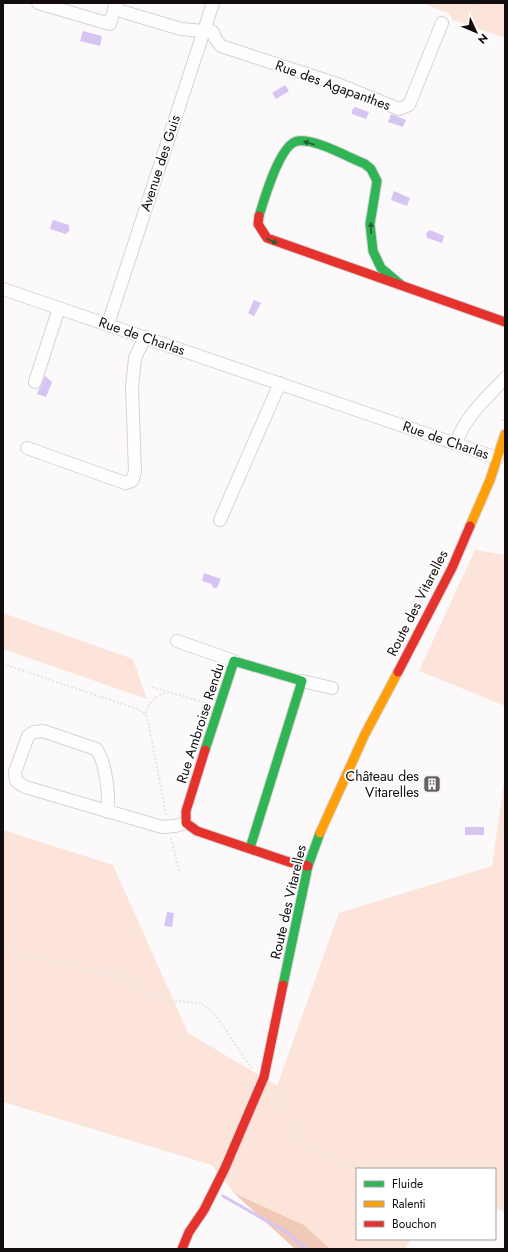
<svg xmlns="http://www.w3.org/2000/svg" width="508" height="1252" viewBox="0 0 508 1252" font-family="Jost,sans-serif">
	<rect width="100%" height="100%" fill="#fcf9fa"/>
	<path fill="#fde4da" d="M422,3H505V38L454,20L448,13Z
		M475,550L505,555V706L419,671Z
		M3,613L133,659L147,699L3,649Z
		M505,775V1211L495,1208V1169H357V1239H411L405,1249H330L304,1225L234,1193L212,1165L3,1102V830L113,865L188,1033L277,1086L339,913L492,866Z"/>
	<path fill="#f1c9b7" d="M234,1193L304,1225L330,1249H295Z"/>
	<path fill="#d6c4f3" d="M83,31L102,36L100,46L80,41Z
		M285,85L289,91L276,99L272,93Z
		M355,107L369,112L366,119L352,114V110Z
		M391,114L406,120L403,127L388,122Z
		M394,191L410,198L407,206L391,200Z
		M53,220L69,225V231L66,234L50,229Z
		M430,230L444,236L442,243L427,238L426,233Z
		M254,300L261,303L254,316L248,313Z
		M45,376L52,382L46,397L37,394Z
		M204,573L221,579L217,588H214L211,584L202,581Z
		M465,827H484V835H465Z
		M167,912L174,913L172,927L164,926Z"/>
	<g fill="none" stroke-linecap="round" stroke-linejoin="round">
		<path stroke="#d6c4f3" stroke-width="3" d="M223,1196L286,1232L307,1249"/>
		<defs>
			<path id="street" d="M38,3L110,24L116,3
				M114,9L181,29L204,31
				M205,28L213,32L215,38L221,46L340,85L399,109L409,105L442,23
				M3,289L497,458
				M108,324L213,3
				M35,382L59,308
				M456,444C464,417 486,399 505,378
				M27,448L125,483L132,481L135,472L132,388L135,358L145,337
				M220,520L280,383
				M177,641L234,661
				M302,681L332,688
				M108,812C109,795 106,761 96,749L43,731L34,732L28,736L15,772L16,781L25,787L162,827L175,826L186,823"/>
			<path id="fast" d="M259,216C264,200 280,143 298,141C317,139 347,157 365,164L371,169L377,181L370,224L373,251L381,268L400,284
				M205,750L234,661L302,681L250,848
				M283,985L308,866L320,833"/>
			<path id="slow" d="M470,526L490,480L505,434
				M320,833L365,734L398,672"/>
			<path id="jam" d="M259,216L258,224L267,238L505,322
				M398,672L452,568L470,526
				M205,750L186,811V823L197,831L289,862L308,866
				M182,1249L189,1232L204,1210L225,1168L264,1077L283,985"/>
		</defs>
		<use href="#street" stroke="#d8d3d4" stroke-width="14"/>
		<use href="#fast" stroke="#d8d3d4" stroke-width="11"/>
		<use href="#slow" stroke="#d8d3d4" stroke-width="11"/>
		<use href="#jam" stroke="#d8d3d4" stroke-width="11"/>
		<path stroke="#e5e5e5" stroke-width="2" stroke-dasharray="2 2" stroke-linecap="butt" d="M452,20L475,3
			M502,421L505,415
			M3,664L137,709L145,714L148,721L166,815
			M152,687L206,703
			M145,714C149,701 156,696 169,692
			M171,838L179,871
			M3,945L38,958L119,976L139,984L148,996L174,1001L201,1003L215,1014L252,1069
			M275,1087L294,1133L315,1152L363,1169
			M495,1208L505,1211"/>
		<use href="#street" stroke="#fffefe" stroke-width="12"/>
		<use href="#fast" stroke="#30b455" stroke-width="9"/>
		<use href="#slow" stroke="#ff9f0a" stroke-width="9"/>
		<use href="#jam" stroke="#e5322d" stroke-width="9"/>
	</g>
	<defs><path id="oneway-solid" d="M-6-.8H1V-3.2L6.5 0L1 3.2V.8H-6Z"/></defs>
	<g fill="#226032">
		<use href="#oneway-solid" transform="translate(309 143) rotate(-164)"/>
		<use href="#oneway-solid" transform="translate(371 228) rotate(-91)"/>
		<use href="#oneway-solid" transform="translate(272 241) rotate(25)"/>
	</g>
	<defs>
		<symbol id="building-square" viewBox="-11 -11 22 22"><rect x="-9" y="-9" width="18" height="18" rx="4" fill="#656061" stroke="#fff"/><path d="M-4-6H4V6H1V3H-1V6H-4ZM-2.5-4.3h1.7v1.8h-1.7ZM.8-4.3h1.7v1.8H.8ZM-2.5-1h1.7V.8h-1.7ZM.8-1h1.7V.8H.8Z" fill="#fff"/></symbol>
	</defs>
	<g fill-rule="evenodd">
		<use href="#building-square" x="422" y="774" width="20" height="20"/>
	</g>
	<g text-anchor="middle" stroke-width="3.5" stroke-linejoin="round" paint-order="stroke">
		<g font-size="14" fill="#130d0f" stroke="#fff">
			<text transform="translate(333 85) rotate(20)" y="5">Rue des Agapanthes</text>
			<text transform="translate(160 163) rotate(-72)" y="5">Avenue des Guis</text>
			<text transform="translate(142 336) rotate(19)" y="5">Rue de Charlas</text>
			<text transform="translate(446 440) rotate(19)" y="5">Rue de Charlas</text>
			<text transform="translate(417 603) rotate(-63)" y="5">Route des Vitarelles</text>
			<text transform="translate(200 723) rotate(-72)" y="5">Rue Ambroise Rendu</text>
			<text transform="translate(288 902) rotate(-77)" y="5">Route des Vitarelles</text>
		</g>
		<g font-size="14" fill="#130d0f" stroke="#fff" text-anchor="end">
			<text x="419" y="781">Château des<tspan x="419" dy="16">Vitarelles</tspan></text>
		</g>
	</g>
	<rect width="508" height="1252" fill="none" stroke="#130d0f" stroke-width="8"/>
	<rect x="356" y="1168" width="140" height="72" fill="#ffffff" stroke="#a19e9f"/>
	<rect x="364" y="1181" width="20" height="6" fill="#30b455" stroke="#a19e9f"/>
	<text x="392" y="1188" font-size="12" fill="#130d0f">Fluide</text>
	<rect x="364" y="1201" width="20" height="6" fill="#ff9f0a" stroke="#a19e9f"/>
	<text x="392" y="1208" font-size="12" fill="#130d0f">Ralenti</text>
	<rect x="364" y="1221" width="20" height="6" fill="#e5322d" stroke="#a19e9f"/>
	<text x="392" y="1228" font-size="12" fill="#130d0f">Bouchon</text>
	<g transform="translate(476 32) rotate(134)" stroke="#ffffff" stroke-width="3" paint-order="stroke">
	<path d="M0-3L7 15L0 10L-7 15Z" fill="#130d0f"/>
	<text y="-6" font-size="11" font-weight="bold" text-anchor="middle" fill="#130d0f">N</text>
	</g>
</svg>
